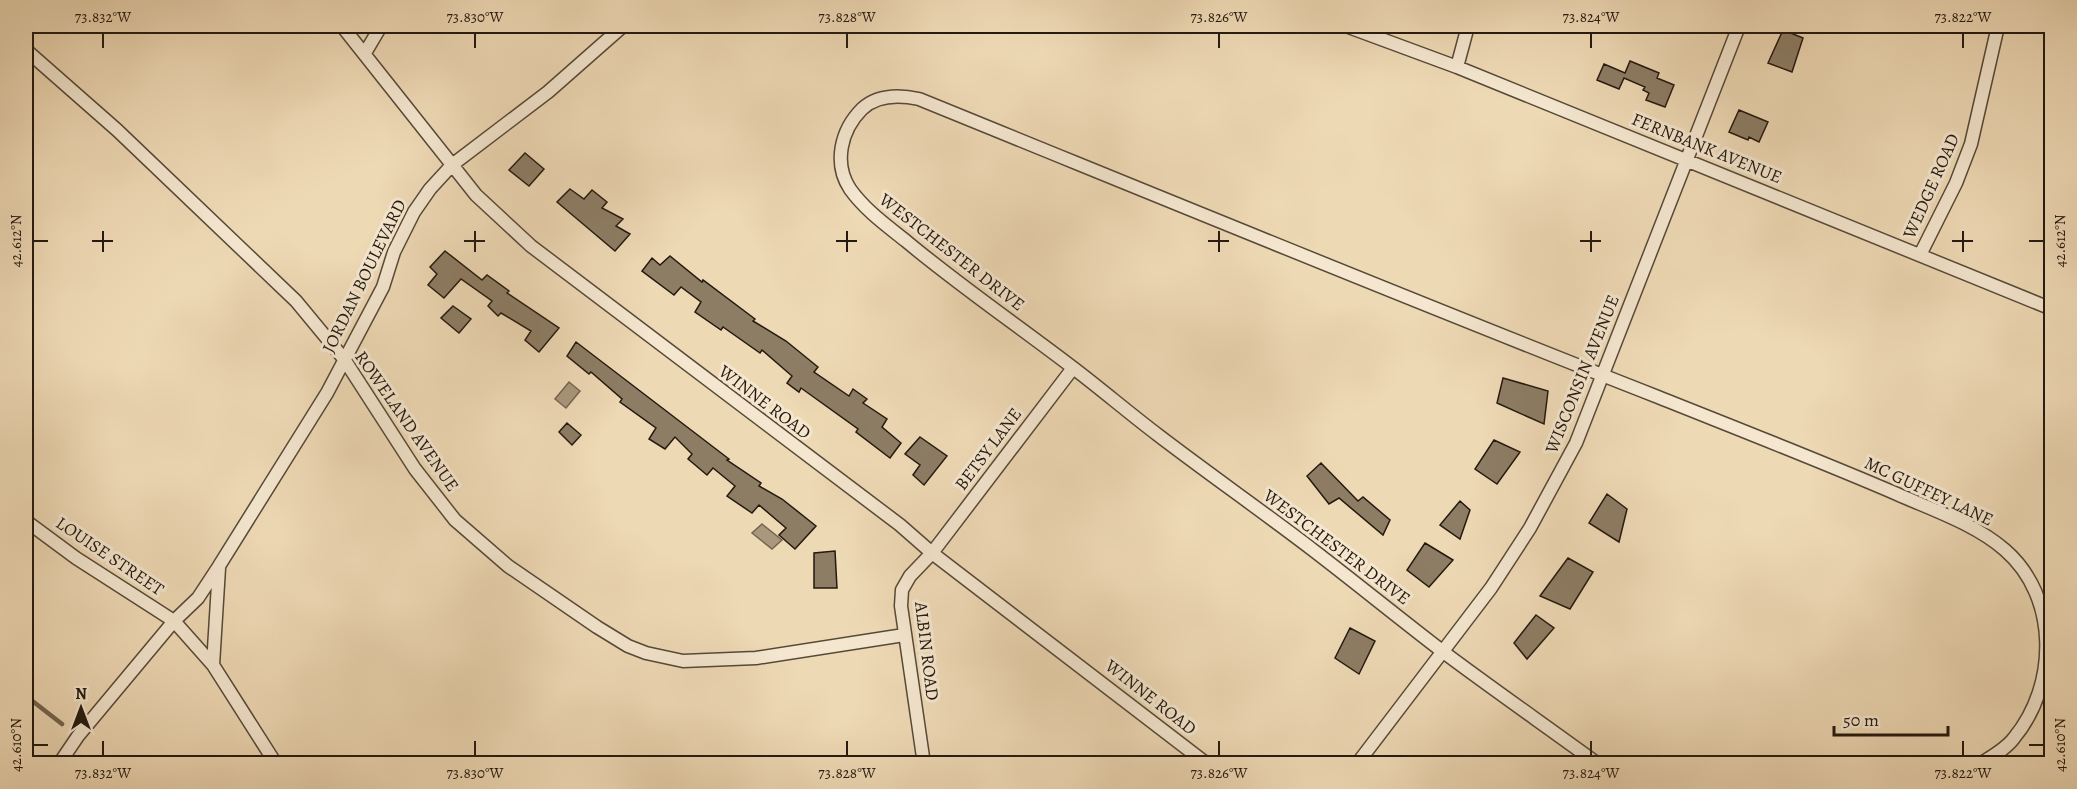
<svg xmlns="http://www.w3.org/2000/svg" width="2077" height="789" viewBox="0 0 2077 789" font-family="Alegreya,serif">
	<rect width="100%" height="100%" fill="#eed9b5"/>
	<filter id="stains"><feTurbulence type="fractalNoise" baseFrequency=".00333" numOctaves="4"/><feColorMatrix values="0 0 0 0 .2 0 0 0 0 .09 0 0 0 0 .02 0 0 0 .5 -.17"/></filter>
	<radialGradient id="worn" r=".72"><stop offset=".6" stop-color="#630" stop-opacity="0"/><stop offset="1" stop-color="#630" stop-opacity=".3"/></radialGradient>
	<path fill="#a9987d" stroke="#746551" stroke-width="1.5" d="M569,382L580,391L566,408L555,399Z
		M762,524L782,540L772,549L752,533Z"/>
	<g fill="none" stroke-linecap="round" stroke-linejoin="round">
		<path stroke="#746551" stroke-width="4.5" d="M26,696L62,724
			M98,763L99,764"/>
	</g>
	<path fill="#8d7d65" stroke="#24190f" stroke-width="1.5" d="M1783,30L1803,38L1792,72L1768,63Z
		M1630,61L1659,73L1657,78L1674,85L1665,107L1646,100L1649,93L1643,90L1645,87L1624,78L1619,89L1597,80L1604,64L1625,73Z
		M1739,110L1768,122L1759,142L1749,137L1748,140L1729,132Z
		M525,153L544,169L529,186L509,170Z
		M570,189L584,199L592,190L607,202L602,208L623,219L616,226L630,234L615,251L557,202Z
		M445,251L482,280L487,275L509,291L507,293L559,328L539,352L525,340L531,331L501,313L498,316L488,306L492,301L461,279L444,298L428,285L437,274L430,267Z
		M670,256L702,282L703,280L755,319L753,321L786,341L818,367L814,372L849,396L853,389L867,399L863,403L887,419L882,427L901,443L890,458L856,432L858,429L801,388L799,392L787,383L792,376L762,350L760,353L723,327L721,330L695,312L701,302L681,287L674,295L642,271L652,258L660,265Z
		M453,306L471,319L459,333L441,318Z
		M576,342L729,459L727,460L761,483L759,486L782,499L816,526L795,549L779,535L786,528L759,505L752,513L727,496L735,486L713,468L707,475L688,459L692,454L675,437L665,449L649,439L656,428L620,402L622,399L591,372L589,374L567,356Z
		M1503,378L1548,391L1544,424L1497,403Z
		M567,423L581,435L572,445L559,432Z
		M920,437L947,456L924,485L913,475L920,465L905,454Z
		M1494,440L1520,452L1497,484L1475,469Z
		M1321,463L1358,501L1363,497L1390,520L1383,535L1339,498L1329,504L1307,476Z
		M1607,494L1627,509L1619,542L1589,523Z
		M1460,501L1470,510L1460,539L1440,525Z
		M1425,543L1453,560L1429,587L1407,570Z
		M835,551L837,588H814V553Z
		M1568,558L1593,572L1570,609L1540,596Z
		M1536,615L1554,628L1527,659L1514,643Z
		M1350,628L1375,641L1359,674L1335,658Z"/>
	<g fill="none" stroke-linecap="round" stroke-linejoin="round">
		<defs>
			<path id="street" d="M342,26L476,195L531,246L900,525L932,553L1207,764
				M1346,26L1457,67L2052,309
				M26,50L117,130L296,301L344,359L415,469L455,520L508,566L597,627L628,646L646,653L683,661L756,658L904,635
				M365,53L381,26
				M1457,67L1468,26
				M1920,255L1956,183L1971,144L1998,26
				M26,521L76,558L174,621L213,665L276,764
				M213,665L219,568
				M59,764L78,736L174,621L198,598L219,566L327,393L383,287L394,252L414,212L430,189L452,165L548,92L623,26
				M924,764L901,606L902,590L910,576L932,553L1073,368
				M1357,764L1491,588L1530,528L1576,443L1739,26
				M1598,764C1546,726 1494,690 1442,651C1399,618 1356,583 1313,550C1262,511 1209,474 1158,435C1129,413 1101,389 1072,367C1017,325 960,286 906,241C886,225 865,210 850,189C833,163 841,130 862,109C877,95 900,95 919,99C1165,199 1410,300 1658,397C1738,429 1818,460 1897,494C1933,510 1975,524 2005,550C2059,597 2058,685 2014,738C2006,749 1991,757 1980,764"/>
		</defs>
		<use href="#street" stroke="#564938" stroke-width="15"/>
		<use href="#street" stroke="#f4e6cf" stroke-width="12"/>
	</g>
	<path fill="none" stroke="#24190f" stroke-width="2" d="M103,33V48M475,33V48M847,33V48M1219,33V48M1591,33V48M1963,33V48M103,231V252M475,231V252M847,231V252M1219,231V252M1591,231V252M1963,231V252M33,241H48M92,241H113M464,241H485M836,241H857M1208,241H1229M1580,241H1601M1952,241H1973M2029,241H2044M103,741V756M475,741V756M847,741V756M1219,741V756M1591,741V756M1963,741V756M33,745H48M2029,745H2044"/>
	<g text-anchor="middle" stroke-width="6" stroke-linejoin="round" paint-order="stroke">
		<g font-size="18" fill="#24190f" stroke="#f4e6cf">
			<text transform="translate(1707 148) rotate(22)" y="6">FERNBANK AVENUE</text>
			<text transform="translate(1931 186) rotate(-66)" y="6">WEDGE ROAD</text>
			<text transform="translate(952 252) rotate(38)" y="6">WESTCHESTER DRIVE</text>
			<text transform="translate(364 276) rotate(-64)" y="6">JORDAN BOULEVARD</text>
			<text transform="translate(1582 374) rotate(-68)" y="6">WISCONSIN AVENUE</text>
			<text transform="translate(765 402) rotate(37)" y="6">WINNE ROAD</text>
			<text transform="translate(407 421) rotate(55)" y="6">ROWELAND AVENUE</text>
			<text transform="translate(988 449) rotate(-53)" y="6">BETSY LANE</text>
			<text transform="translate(1929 491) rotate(25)" y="6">MC GUFFEY LANE</text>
			<text transform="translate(1337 547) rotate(37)" y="6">WESTCHESTER DRIVE</text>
			<text transform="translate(110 556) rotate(34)" y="6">LOUISE STREET</text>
			<text transform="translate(927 651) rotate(83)" y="6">ALBIN ROAD</text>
			<text transform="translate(1151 697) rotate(38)" y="6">WINNE ROAD</text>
		</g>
	</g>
	<rect width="2077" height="789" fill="none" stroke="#eed9b5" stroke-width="66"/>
	<g transform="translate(81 708)" stroke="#f4e6cf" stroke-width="4.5" paint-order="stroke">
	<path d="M0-4.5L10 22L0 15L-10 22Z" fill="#24190f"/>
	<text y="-9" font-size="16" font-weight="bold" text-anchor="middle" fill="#24190f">N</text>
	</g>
	<path d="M1834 726v9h114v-9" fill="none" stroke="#24190f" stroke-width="3"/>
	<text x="1843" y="726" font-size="18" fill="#24190f" stroke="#f4e6cf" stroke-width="4.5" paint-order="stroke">50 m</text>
	<rect x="33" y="33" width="2011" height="723" fill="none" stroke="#24190f" stroke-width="2"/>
	<g font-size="15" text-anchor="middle" fill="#24190f">
		<text x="103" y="22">73.832°W</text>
		<text x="475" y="22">73.830°W</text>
		<text x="847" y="22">73.828°W</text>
		<text x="1219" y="22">73.826°W</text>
		<text x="1591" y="22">73.824°W</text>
		<text x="1963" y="22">73.822°W</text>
		<text transform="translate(16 241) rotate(-90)" y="5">42.612°N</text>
		<text transform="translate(2060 241) rotate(-90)" y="5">42.612°N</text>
		<text transform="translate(16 745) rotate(-90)" y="5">42.610°N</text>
		<text transform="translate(2060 745) rotate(-90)" y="5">42.610°N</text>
		<text x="103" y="778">73.832°W</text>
		<text x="475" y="778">73.830°W</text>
		<text x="847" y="778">73.828°W</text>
		<text x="1219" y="778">73.826°W</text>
		<text x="1591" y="778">73.824°W</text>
		<text x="1963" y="778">73.822°W</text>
	</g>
	<rect width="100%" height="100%" filter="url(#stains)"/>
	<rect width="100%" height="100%" fill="url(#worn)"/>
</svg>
